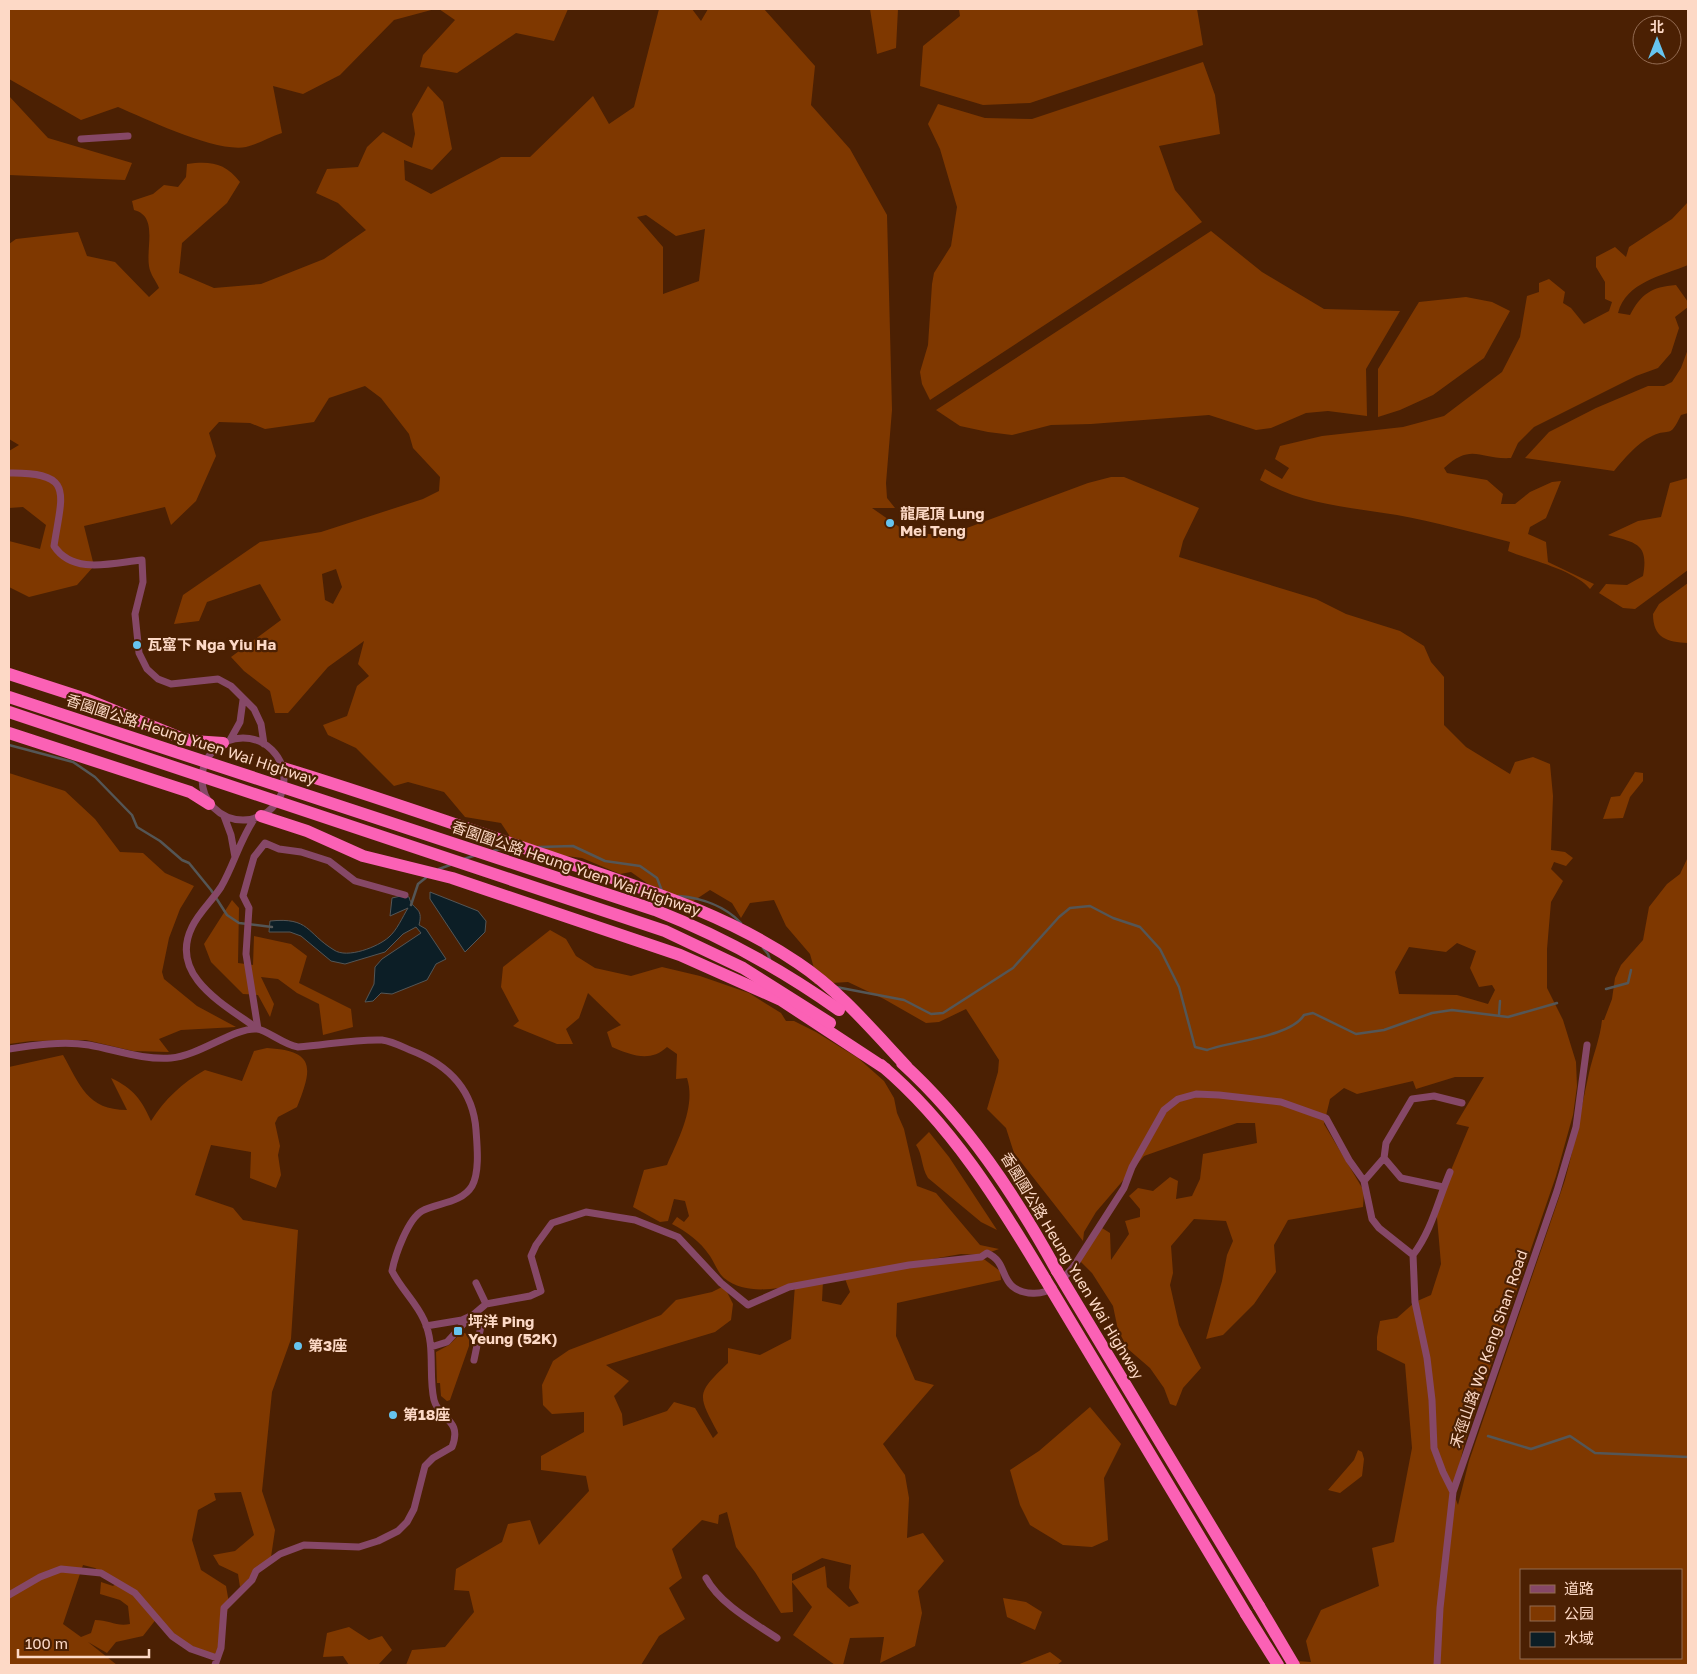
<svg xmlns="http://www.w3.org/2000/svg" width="1697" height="1674" viewBox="0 0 1697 1674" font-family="'Golos Text','Noto Sans SC',sans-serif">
	<rect width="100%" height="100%" fill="#4b2003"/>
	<path fill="#7f3800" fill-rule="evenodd" d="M9,9H435L394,20L340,75L303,94L273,86L282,133C270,137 258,144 246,147C217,153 146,119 118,107L81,120L9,79Z
		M439,9H568L554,41L516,33L457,73L420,67L423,55L455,20Z
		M659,9H692L701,21L708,9H764L815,66L811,105L850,149L887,215L892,410L886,483L887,498L895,508H872L908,533L948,535L1088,483L1111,477H1124L1199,508L1183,541L1179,557L1316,599L1346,614L1400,631L1424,646L1431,662L1444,677V725L1466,747L1510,774L1515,762L1533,757L1550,764L1553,796L1551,850L1565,852L1573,858L1566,866L1554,862L1551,869L1563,881L1551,902L1547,949V988L1563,1020L1576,1062L1577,1086L1573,1115L1556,1176L1465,1441L1453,1492L1458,1505L1469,1461L1565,1180C1575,1144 1581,1109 1589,1073C1593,1055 1600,1039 1602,1020H1604L1612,999L1615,978L1621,965L1643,940L1649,907L1667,884L1680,874L1688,857V1665H1299L1296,1661L1311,1662L1306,1641L1321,1610L1379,1586L1372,1548L1394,1542L1412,1448L1405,1364L1377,1350V1337L1380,1321L1397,1318L1415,1302L1431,1295L1441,1264L1436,1206L1469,1127L1456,1124L1484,1077H1455L1416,1089L1413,1081L1357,1094L1344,1088L1330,1099L1324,1124L1364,1191L1363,1207L1288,1220L1274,1245L1276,1272L1254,1304L1223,1335L1206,1339L1222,1281L1227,1255L1233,1241L1226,1221L1194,1219L1171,1246L1173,1273L1170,1285L1179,1325L1201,1368L1183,1388L1176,1406L1170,1404L1164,1388L1150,1368L1128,1349L1118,1330L1113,1306L1092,1273L1080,1261L1102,1228L1110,1233L1111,1260L1129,1234L1125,1221L1140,1217V1209L1129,1196L1138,1188L1153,1191L1170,1177L1178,1181L1176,1199L1192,1196L1200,1179L1203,1154L1257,1143L1255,1123H1237L1144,1156L1096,1212L1084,1232L1083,1241L1014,1153L1006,1128L987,1109L998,1072L999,1060L966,1009L939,1022L926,1023L884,999L848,982L814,984L817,979L810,954L786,926L774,900L750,903L741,918L732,903L710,890L692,902L648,884L631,872L620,874L582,858L511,849L509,835L501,823L465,817L444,792L408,782L394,786L356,748L328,735L323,725L347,716L357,686L369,676L358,664L364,641L328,667L288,713H275L270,691L244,671L231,657L281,620L260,584L207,602L199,621L174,624L183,595L260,542L321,532L423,499L439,491L440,477L413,448L409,434L381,398L365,386L329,398L314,422L265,429L250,423L219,422L209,433L216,456L196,501L171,525L165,507L84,526L94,566L77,585L29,597L9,587V541L40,549L46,525L23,507L9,508V451L19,445L9,439V244L16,239L78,232L87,256L115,262L149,297L159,288C156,281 150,274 149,266C146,246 158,216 134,210L132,201L153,194L164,185L178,187L186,177L187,164C211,161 225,163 240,182L227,203L182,243L179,273L214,288L261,284L324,259L366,230L338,203L316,193L327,169L358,167L367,147L383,132L412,148L415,134L412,114L428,86L443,102L452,149L432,170L404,160L405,180L431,194L501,157H530L593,96L609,124L634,107ZM646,215L676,236L705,229L699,281L663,294V247L637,217ZM336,569L342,587L333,604L325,600L322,574ZM1457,943L1476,951L1470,968L1479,987L1492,985L1495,990L1488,1004L1457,995L1399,994L1395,972L1409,947L1446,952ZM1521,1570H1681V1658H1521Z
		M870,9H898L896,48L877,54Z
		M959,9H1197L1203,45L1030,103L983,105L920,86L923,46L960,16Z
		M1203,62L1215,95L1220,134L1159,146L1175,190L1202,222L930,400L922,384L920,372L928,345L932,284L934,273L951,246L957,207L940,149L928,124L938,104L985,118L1032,119Z
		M9,96L48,138L132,163L125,180L9,175Z
		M1688,202V265C1662,276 1626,282 1618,313L1630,315C1641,294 1651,287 1676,285L1688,302V307L1675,317L1679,328L1671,353L1658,368L1636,376L1534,427L1518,443L1511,458C1480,460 1472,442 1444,468L1447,473L1487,480L1503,494L1501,504H1515L1530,492L1552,482L1561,481L1546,518L1530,527L1528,534L1546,542L1548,562L1594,584L1590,589C1575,570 1530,560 1508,551L1510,542C1472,532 1435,522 1397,515C1350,507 1302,505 1260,480L1265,469L1282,479L1289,468L1275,459L1280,446L1322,436L1403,427L1444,416L1502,372L1520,337L1527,296L1539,292V283L1549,279L1565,292L1563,303L1571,308L1584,324L1609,311L1612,302L1605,299V282L1596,267V257L1615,247L1626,257L1629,247L1672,219Z
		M1211,231L1262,272L1324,309L1400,311L1366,369L1367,416L1328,411L1306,413L1271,428L1256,430L1209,415L1091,424L1051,425L1012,435L988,432L960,426L936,410Z
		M1466,297L1492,302L1510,311L1484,358L1433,395L1400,410L1378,417V369L1419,302Z
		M1688,349V413L1681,415C1669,440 1671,427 1652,436C1637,443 1624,459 1614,471L1525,458L1549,432L1596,408L1648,386H1664L1672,382L1681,368Z
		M1688,478V570L1635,609L1623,608L1599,593L1606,584L1627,585L1643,576C1649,543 1636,543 1608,535L1638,521L1661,517L1670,483Z
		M1688,583V643C1667,642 1653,638 1653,614L1659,604Z
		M1635,772L1643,773V781L1630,797L1623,818L1603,819L1611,797L1620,796Z
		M9,773L65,791L95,819L120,852L143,853L165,873L194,886L180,909L169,938L162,972L164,979L197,1006L236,1027L181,1030L159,1039L169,1052L133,1051L86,1040L31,1041L9,1044Z
		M232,900L239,908L238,963L253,965L254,936L291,944L307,956L299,983L351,1009L353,1027L323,1035L319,1004L297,993L278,979L261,977L274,1004L270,1017L258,995L243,994L211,962L204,944Z
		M550,930L566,939L576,956L595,968L631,976L662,967L700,976L749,993L781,1013L786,1021H794L816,1032L858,1058L884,1081L894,1098L897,1113L904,1129L917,1186L936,1193L980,1245L999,1249L982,1255L961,1254L857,1272L981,1257L1000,1271L1001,1280L897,1303L896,1336L915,1380L934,1385L883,1444L905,1475L909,1498L907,1538L923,1533L944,1561L918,1591L922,1613L915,1646L880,1663L884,1637L850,1638L843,1665H835L793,1635L812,1607L792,1582L793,1612L781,1613L755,1572L736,1547L727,1512L719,1515L718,1524L702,1520L672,1549L682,1578L669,1588L685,1619L659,1636L641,1665H406L412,1650L445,1647L474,1612L469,1591L454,1590L456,1569L502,1542L508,1524L530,1520L539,1545L589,1491L586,1476L541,1470V1456L584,1432V1412L552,1414L543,1405L542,1385L553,1361L569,1350L661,1315L676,1300L712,1292L724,1286L733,1304L731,1320L715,1332L606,1365L629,1381L614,1396L622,1414L623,1426L667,1411L674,1402L695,1408L713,1438L718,1433C697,1394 696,1394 728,1363V1348L760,1355L791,1339L795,1285C772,1290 744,1294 724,1278C718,1273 714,1262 710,1256C700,1241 687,1232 672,1224L677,1217L684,1222L689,1216L685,1201L674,1199L668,1221L660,1222L633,1207L644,1170L667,1165C679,1138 696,1106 687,1078L676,1079L677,1054L667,1047C650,1063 631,1055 612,1047L607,1032L621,1025L588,993L579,1018L566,1029L573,1044H557L513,1026L519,1021L501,987L503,967ZM844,1276L850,1292L841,1305L822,1301L823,1281ZM822,1558L851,1565L849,1588L859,1603L849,1607L827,1587L825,1566L792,1581V1574Z
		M267,1048C315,1051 313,1067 297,1107L278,1117L275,1123L280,1146L278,1155L281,1175L276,1188L250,1178L251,1152L211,1145L195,1195L233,1208L243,1220L298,1230L291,1339L272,1392L262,1491L275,1530L271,1557L240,1587L238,1574L219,1565L213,1555L235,1551L254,1535L241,1492L214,1493L216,1500L198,1510L192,1540L201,1570L226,1586L229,1603L217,1658L188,1647L157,1618L143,1636L116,1642L107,1653L88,1642L117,1665H9V1067L63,1055C80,1085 87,1110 127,1110L111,1078C134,1089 141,1099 151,1121C165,1099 182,1083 205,1070L242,1081L254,1051ZM83,1565L95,1568L117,1583L113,1586L101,1582L100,1594L120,1600L128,1606L130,1624C117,1627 109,1620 95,1620L91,1633L81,1637L63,1624Z
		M929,1132L949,1157L997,1230L981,1222L928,1178C921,1167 923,1155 916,1145Z
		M462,1332L469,1335V1346L450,1400L447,1401L441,1396L440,1383H437L436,1352L449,1345Z
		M1090,1407L1121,1444L1104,1478L1108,1540L1092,1547L1063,1545L1030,1525L1020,1505L1010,1470L1039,1451Z
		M1358,1450L1362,1452L1364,1459L1362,1476L1340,1493L1328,1490L1354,1460Z
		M1003,1598L1026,1602L1042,1612L1035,1630L1007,1617Z
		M349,1627L369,1640L382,1636L392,1650L378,1665H349L343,1656L323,1657L327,1633Z
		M1050,1652L1062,1661L1057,1665H1017Z"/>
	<path fill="#0c1e26" stroke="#545656" d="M430,892L478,911L486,921L485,932L465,952L430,899Z
		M405,895L409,897C412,911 424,906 419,925L426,929L446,959L436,964L427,980L392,994L381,993L373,1001L365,1002L374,984L375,967L382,959L421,933L416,927L403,934L385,952L345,964L331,961L301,936L290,932H269L270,921C310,917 306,933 334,950C347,959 378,947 389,937C397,930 402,918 408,908L390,916L392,898Z"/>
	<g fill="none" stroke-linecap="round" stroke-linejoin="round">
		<path stroke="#545656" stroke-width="2.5" d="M9,745L73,762L95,777L132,815L137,827L160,841L182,860L189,863L211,890L227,915L239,923L272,927
			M539,847L573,846L605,861L640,866L657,878L662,891
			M493,851L507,847
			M464,859L476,855
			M439,869L450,865
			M679,896C701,898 725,906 741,923
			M411,905L418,884L428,876
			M763,948L768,954L770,960
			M836,987L904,1000L931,1014L943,1013L1013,968L1059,917L1070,908L1090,906L1113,918L1140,927L1160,949L1179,987L1195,1047L1207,1050C1231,1041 1291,1037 1304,1015L1313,1013L1356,1034L1384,1030L1432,1013L1452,1010L1508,1017L1557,1003
			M1606,989L1628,983L1631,970
			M1499,1015L1500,1001
			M1488,1436L1531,1449L1570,1436L1595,1453L1688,1457"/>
		<path stroke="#864867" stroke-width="7" d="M81,139L128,136
			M9,473C75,472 62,493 54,546C73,575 112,563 142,560L143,582L135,614L139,653L147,669L158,679L171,684L218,679L231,686L254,709L261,724L264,744
			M202 779a41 41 0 1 1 82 0a41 41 0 1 1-82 0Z
			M230,740L240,722L243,700
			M224,816L231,835L235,857
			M255,818C240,839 234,865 221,887C212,901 199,912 192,927C168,976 225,1005 258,1029
			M258,1029L246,954L249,908L243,896L254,857L265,843L279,849L301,852L329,861L355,881L405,895
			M9,1049C34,1045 63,1041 89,1045C117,1050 142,1060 171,1058C199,1056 235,1027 257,1029C267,1030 284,1045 298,1047C326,1045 354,1039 382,1040C391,1041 401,1046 410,1050C447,1064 473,1088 476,1130C477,1145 480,1172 472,1186C462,1203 437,1203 422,1211C408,1219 395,1255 392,1271C401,1289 416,1302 424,1320C436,1346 428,1374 434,1400C439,1420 463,1419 452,1447L433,1458L425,1466L414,1509L407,1522L398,1531L378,1541L359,1547L304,1545L280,1554L256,1571L252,1580L224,1608L221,1648L215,1665
			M1384,1158L1401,1178L1443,1187
			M1364,1181L1384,1158L1386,1143L1412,1099L1434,1096L1462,1103
			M1413,1255C1432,1230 1438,1200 1450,1172
			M1062,1280L1074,1266L1124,1188L1132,1167L1164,1110L1178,1099L1196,1094L1219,1095L1281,1102L1326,1118L1349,1160L1364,1181L1372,1219L1379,1228L1413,1255L1415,1302L1427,1358L1432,1400L1434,1448L1443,1472L1453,1492
			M476,1283L486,1304
			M426,1326L462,1320L473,1315L486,1304L530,1296L541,1291L531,1256L536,1245L552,1223L586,1212L635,1220L678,1237L721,1283L748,1305L789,1287L909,1265L981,1257L987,1253C1005,1261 1001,1276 1012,1286C1023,1295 1043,1296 1053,1287
			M431,1347L447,1342L470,1317L481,1326L474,1360
			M706,1578C720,1604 753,1622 777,1638
			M9,1595L40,1577L61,1569L101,1573L135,1593L172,1636L191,1649L217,1658
			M1437,1665L1440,1608L1453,1492L1557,1191L1576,1127L1587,1045"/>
		<path stroke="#fb61b5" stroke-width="12" d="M9,674L86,699L181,738L193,741L223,743
			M9,733L190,792L209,804
			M283,768C372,795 460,826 548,856C634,886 722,911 798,963C840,991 873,1031 907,1067
			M261,816L307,831L363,856L452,878L680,955L781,1000L886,1069
			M902,1063C967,1122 1015,1195 1057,1271
			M881,1065C951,1124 999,1202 1045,1279
			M1259,1606L1294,1665
			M1246,1614L1278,1665"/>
		<path stroke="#fb61b5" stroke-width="12" d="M9,697L655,910C721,936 781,969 839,1010
			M9,712L665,931L743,968L830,1023
			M1057,1271L1259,1606
			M1045,1279L1246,1614"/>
	</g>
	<g fill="#66c4ef" stroke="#4b2003" stroke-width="2">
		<circle cx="890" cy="523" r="5"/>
		<circle cx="137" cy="645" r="5"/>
		<rect x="453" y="1326" width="10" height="10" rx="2.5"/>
		<circle cx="298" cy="1346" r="5"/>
		<circle cx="393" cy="1415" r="5"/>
	</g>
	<g text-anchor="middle" stroke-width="4.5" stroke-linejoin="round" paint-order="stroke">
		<g font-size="15" font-weight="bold" fill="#fdd9c6" stroke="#4b2003" text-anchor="start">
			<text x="900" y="519">龍尾頂 Lung<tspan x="900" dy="17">Mei Teng</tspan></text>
			<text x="147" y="650">瓦窰下 Nga Yiu Ha</text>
			<text x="468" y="1327">坪洋 Ping<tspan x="468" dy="17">Yeung (52K)</tspan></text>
			<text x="308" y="1351">第3座</text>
			<text x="403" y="1420">第18座</text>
		</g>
		<g font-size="15" fill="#fdd9c6" stroke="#4b2003">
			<text transform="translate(191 740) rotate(18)" y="5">香園圍公路 Heung Yuen Wai Highway</text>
			<text transform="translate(576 869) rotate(19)" y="5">香園圍公路 Heung Yuen Wai Highway</text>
			<text transform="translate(1072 1266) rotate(59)" y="5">香園圍公路 Heung Yuen Wai Highway</text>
			<text transform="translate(1489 1349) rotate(-71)" y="5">禾徑山路 Wo Keng Shan Road</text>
		</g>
	</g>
	<rect width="1697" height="1674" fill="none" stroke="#fdd9c6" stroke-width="20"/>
	<rect x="1520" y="1569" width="162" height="90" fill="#4b2003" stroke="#926a51"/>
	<rect x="1530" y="1585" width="25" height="8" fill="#864867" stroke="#926a51"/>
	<text x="1564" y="1594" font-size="15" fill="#fdd9c6">道路</text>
	<rect x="1530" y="1606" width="25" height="15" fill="#7f3800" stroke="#926a51"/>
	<text x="1564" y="1619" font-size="15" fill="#fdd9c6">公园</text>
	<rect x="1530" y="1632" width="25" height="15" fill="#0c1e26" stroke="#926a51"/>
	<text x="1564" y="1644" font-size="15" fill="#fdd9c6">水域</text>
	<g transform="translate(1657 40)"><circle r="24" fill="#4b2003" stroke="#926a51"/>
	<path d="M0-4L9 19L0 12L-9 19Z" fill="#66c4ef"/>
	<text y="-8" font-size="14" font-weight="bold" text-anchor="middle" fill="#fdd9c6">北</text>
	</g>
	<path d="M18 1649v8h131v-8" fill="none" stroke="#fdd9c6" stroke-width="2.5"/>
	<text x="25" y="1649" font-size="15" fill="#fdd9c6" stroke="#4b2003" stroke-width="4" paint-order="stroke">100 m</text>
</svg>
